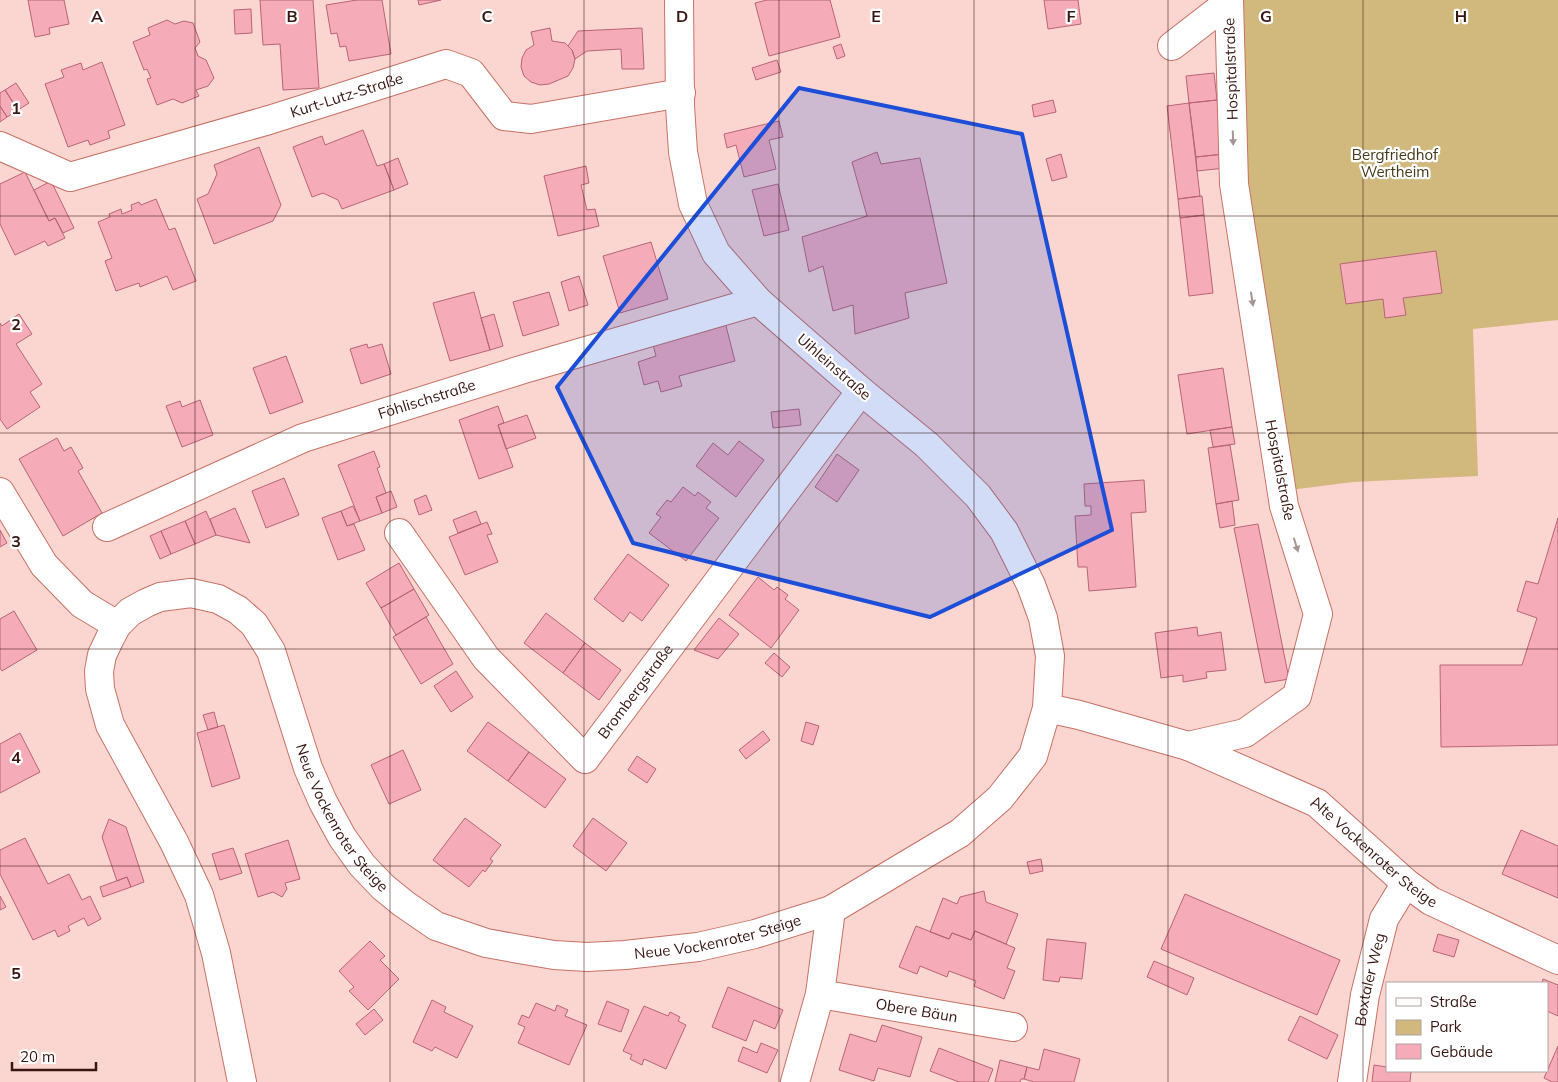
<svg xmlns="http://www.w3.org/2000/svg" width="1558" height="1082" viewBox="0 0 1558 1082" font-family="Mulish,sans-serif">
	<rect width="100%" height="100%" fill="#fbd5cf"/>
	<path fill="#d1b97d" d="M1229,0H1558V320L1473,329L1478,476L1353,482L1282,491L1234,184Z"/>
	<path fill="#f5acb8" stroke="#b86475" d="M28,0H64L69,24L49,28L50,34L35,37Z
		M260,0H313L319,88L283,90L280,44L263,45Z
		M357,0H382L391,54L349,61L346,46L340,47L337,33L331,34L326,5Z
		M418,0H441L419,5Z
		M767,0H830L840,37L769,56L755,3Z
		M1044,0H1078L1081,24L1048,29Z
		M251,9L252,33L235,34L234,10Z
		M167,20L175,24L184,21L193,23L200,42L195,48L198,56L206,60L214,78L208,86L196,90L199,96L182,103L173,99L157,105L147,79L151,78L147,69L144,70L133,42L150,35L148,28Z
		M550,28L552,41L565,43L572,50L575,59L573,68L568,76L549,84L540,85L531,82L524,76L521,67L522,58L526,50L534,45L531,32Z
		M642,28L644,69H622L621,49L587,51L575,59L572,50L568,46L578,31Z
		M841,44L845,56L837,59L833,47Z
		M777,60L781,72L756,80L752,68Z
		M102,62L125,125L108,131L110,138L90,145L88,140L68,147L45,84L64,77L61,70L81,63L83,70Z
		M1214,73L1217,100L1189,103L1186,76Z
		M16,83L29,103L18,110L5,90Z
		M5,90L18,110L7,117L0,106V93Z
		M1053,100L1056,112L1034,117L1032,105Z
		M1217,100L1224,154L1196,157L1189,103Z
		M1189,103L1200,196L1178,199L1167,106Z
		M0,106L7,117L0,122Z
		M779,121L783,137L769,140L776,169L744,177L736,145L727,148L724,134Z
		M363,130L377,166L384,164L394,190L342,209L338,200L323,193L312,197L293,147L322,136L325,145Z
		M259,147L281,205L273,221L214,244L197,199L208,194L217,174L214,165Z
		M877,152L881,164L920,158L947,283L905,293L909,318L855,334L853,305L833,311L823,266L809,272L802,237L867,216L852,162Z
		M1061,154L1067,177L1052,181L1046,159Z
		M1224,154L1225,168L1197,171L1196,157Z
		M398,158L408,184L394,190L384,164Z
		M586,166L589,183L581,185L587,210L595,209L599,226L558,236L544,176Z
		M25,172L49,221L55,218L65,238L48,246L45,241L15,255L0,224V184Z
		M51,181L74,228L63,233L55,218L49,221L34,190Z
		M778,184L789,230L764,236L752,190Z
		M1202,196L1204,215L1180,218L1178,199Z
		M156,199L169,230L175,228L196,281L173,290L167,276L140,287L139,283L116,291L105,261L112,258L98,222L110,217L109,214L121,209L122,214L132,210L131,205L139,202L141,205Z
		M1204,215L1213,293L1189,296L1180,218Z
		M651,242L668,299L620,313L603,256Z
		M1436,251L1442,293L1403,298L1406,315L1385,318L1383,299L1346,304L1340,264Z
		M579,276L588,305L569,311L561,282Z
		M474,292L490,350L450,361L433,303Z
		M549,292L559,325L523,336L513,302Z
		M19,314L32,334L16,344L42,384L30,392L40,407L7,429L0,419V323L2,326Z
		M494,314L503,346L490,350L481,318Z
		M725,322L735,361L679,376L682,386L661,392L658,381L644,385L638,362L656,356L652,341Z
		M367,344L368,348L382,344L391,374L361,384L350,349Z
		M286,356L303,402L270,414L253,368Z
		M1223,368L1232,427L1187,434L1178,375Z
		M200,400L213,435L182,447L166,406L180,401L182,407Z
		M498,406L504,423L498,425L513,467L479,479L459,420Z
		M799,409L801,425L773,428L771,412Z
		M527,415L536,438L506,449L498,425Z
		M1232,427L1235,444L1213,447L1210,430Z
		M57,438L64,451L71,447L83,468L78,471L102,513L63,536L19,459Z
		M739,441L764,460L736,497L696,466L713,443L728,455Z
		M1230,445L1239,500L1216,504L1208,448Z
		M374,451L380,467L377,468L386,493L376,497L382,513L360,521L338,465Z
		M837,454L859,470L837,502L815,487Z
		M284,478L299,515L266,528L252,491Z
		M1144,480L1146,512L1131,513L1136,587L1089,591L1087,567H1078L1075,516L1091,515V506H1085L1084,484Z
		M683,487L695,496L698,492L711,502L706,508L719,518L686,561L649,533L661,517L656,514L667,500L671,502Z
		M391,491L397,507L382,513L376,497Z
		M426,495L432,510L419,515L414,500Z
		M1232,501L1235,525L1220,528L1216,504Z
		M353,506L360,521L347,526L341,511Z
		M235,508L250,543L216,535L210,519Z
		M206,511L216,535L195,544L185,521Z
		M341,511L347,526L354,524L365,550L338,560L322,518Z
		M476,511L481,524L458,533L453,520Z
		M1558,518V745L1441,747L1440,665H1522L1537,618L1517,611L1526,581L1538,584Z
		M185,521L195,544L171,554L161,531Z
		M487,522L492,534L487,535L498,562L465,575L449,537Z
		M1258,524L1289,679L1265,683L1234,528Z
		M0,530L7,543L0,547Z
		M161,531L171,554L160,559L150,536Z
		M628,554L669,585L642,621L630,612L623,622L594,599Z
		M399,563L414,589L381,608L366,583Z
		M758,577L774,590L777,587L788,595L785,599L799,610L771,648L729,615Z
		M414,589L429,615L396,635L381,608Z
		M14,611L37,650L2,671L0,668V619Z
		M546,613L585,643L563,673L524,643Z
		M426,617L453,664L421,684L393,637Z
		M719,618L739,634L718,659L694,650Z
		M1197,627L1198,636L1221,632L1226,670L1206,672L1207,678L1183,682V675L1161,678L1155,633Z
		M585,643L621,670L599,700L563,673Z
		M774,653L790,667L782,677L765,663Z
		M456,671L473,697L451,712L434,686Z
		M214,712L218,727L208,730L203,715Z
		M488,722L529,752L508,781L467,751Z
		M806,722L819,726L813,745L801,741Z
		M224,725L240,778L212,787L197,733Z
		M763,731L770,740L746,759L739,750Z
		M20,733L40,772L0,793V744Z
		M403,750L421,790L389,804L371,765Z
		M529,752L566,779L545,808L508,781Z
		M637,756L656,769L647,783L628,770Z
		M465,818L501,845L490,859L493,861L485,872L483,870L469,887L433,860Z
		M593,818L627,843L606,871L573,846Z
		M109,819L126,827L144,882L131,887L127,877L117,881L102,837Z
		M1521,830L1558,846V898L1502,874Z
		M25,838L48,884L69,874L82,900L90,896L101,919L88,926L84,918L68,926L70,931L58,937L55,930L33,940L0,874V850Z
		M288,840L300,879L285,883L287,889L282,897L273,892L258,897L245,854Z
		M233,848L242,873L220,880L212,854Z
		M1041,859L1043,871L1030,874L1027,862Z
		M127,877L131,887L103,897L100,887Z
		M984,891L986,902L1018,914L1006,944L975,931L971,940L952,933L949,939L930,932L943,898L957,904L960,897Z
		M1185,894L1340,960L1317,1015L1161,949Z
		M0,896L6,907L0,910Z
		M916,926L949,939L952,933L971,940L975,931L1015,948L1007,968L1015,971L1004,999L974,986L976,981L949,971L947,977L920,966L917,974L899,967Z
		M1438,934L1459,940L1454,957L1433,951Z
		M1047,939L1086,943L1082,979L1060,977L1059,982L1043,980Z
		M370,941L385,956L380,960L399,979L368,1010L349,991L354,987L339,971Z
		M1154,961L1194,978L1187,995L1147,977Z
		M1543,979L1558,985V1016L1547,1011V983H1542Z
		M728,987L783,1010L775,1029L754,1020L746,1041L712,1027Z
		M432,1000L446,1007L444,1012L473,1026L457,1058L435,1047L432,1051L413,1042Z
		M607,1001L629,1010L621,1032L598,1024Z
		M536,1003L555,1011L557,1005L568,1010L565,1016L587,1025L569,1065L518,1043L525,1027L518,1024L522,1015L529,1018Z
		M644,1006L668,1016L670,1012L680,1017L678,1021L686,1025L666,1069L644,1059L642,1065L630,1059L632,1055L623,1051Z
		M374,1009L383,1020L365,1035L356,1024Z
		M1300,1016L1338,1035L1327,1059L1288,1040Z
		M882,1025L922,1037L910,1077L878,1068L874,1081L839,1070L850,1034L876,1042Z
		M761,1043L778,1050L767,1073L738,1061L743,1047L757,1053Z
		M1558,1046V1082H1552L1544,1078Z
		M939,1048L993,1069L988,1082H959L930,1071Z
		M1044,1049L1080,1059L1074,1082H1034L1024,1079L1027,1067L1039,1070Z
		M1000,1060L1027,1067L1024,1079H1021L1020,1082H995Z
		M1374,1065L1387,1067V1071H1411L1410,1082H1372Z"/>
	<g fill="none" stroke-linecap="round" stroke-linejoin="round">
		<defs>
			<g id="minor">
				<path d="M1172,46L1229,2"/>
				<path id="s1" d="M0,146L70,177L269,120L446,64L471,73L504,116L531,119L681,93"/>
				<path d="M0,492L44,565L82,604L117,625"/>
				<path id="s2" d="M107,527L303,438L524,369L758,301"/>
				<path id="s3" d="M399,533L486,658L585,759L861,391"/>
				<path d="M1047,708L1079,715L1188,746L1245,733L1297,696L1318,614L1284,506L1234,184L1229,0"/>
				<path id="s4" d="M1188,746L1317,803L1406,883L1431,901L1558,960"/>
				<path id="s5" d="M820,994L1013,1027"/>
				<path d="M795,1082L820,994L831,910"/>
				<path id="s6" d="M1352,1082L1365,995L1384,919L1406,883"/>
			</g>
			<g id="secondary">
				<path id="s7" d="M242,1082L216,953L199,895L174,842L110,725L100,689L99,671L102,655L110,638L117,625L130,612L146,603L160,597L191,593L218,599L238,610L254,624L271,651L308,768L323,802L342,837L362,865L383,887L404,904L436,926L486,943L519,949L554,955L587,957L625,955L698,947L755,934L831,910L960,833L1000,798L1033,756L1047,708L1050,656L1043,618L1031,585L1004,531L978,496L927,445L861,391L758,301L716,253L693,204L683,152L680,106L679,0"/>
			</g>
		</defs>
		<use href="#minor" stroke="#c67266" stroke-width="30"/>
		<use href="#secondary" stroke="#c67266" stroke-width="30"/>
		<use href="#minor" stroke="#fff" stroke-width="28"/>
		<use href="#secondary" stroke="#fff" stroke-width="28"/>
	</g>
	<defs><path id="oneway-solid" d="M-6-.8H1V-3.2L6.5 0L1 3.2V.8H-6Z" transform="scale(1.25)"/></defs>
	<g fill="#a59694">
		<use href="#oneway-solid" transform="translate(1233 138) rotate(88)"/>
		<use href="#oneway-solid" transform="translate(1252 299) rotate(81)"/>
		<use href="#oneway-solid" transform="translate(1296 545) rotate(73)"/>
	</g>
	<path fill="#1d4ed8" fill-opacity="0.2" stroke="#1d4ed8" stroke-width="4" stroke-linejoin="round" d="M799,88L1022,134L1112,530L930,617L633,543L557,387Z"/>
	<path fill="none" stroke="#381612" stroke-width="1" stroke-opacity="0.55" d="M195,0V1082M390,0V1082M584,0V1082M779,0V1082M974,0V1082M1168,0V1082M1363,0V1082M0,216H1558M0,433H1558M0,649H1558M0,866H1558"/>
	<g text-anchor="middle" stroke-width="4.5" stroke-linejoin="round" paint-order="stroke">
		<g font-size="15" fill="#381612" stroke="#fff">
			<text transform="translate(1231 69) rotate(-92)" y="5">Hospitalstraße</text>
			<text dy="5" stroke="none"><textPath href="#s1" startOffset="365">Kurt-Lutz-Straße</textPath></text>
			<text transform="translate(834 367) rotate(41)" y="5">Uihleinstraße</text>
			<text dy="5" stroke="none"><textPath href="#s2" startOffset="345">Föhlischstraße</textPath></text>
			<text transform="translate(1280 470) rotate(79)" y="5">Hospitalstraße</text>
			<text dy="5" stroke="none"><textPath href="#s3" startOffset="378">Brombergstraße</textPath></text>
			<text dy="5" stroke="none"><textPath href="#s7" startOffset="859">Neue Vockenroter Steige</textPath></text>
			<text dy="5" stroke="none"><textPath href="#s4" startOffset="216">Alte Vockenroter Steige</textPath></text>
			<text dy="5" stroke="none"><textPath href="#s7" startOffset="1294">Neue Vockenroter Steige</textPath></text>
			<text dy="5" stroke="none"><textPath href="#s6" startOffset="104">Boxtaler Weg</textPath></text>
			<text dy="5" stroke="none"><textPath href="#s5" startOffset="98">Obere Bäun</textPath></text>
		</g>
		<g font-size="15" fill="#45391a" stroke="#fff">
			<text x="1395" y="160">Bergfriedhof<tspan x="1395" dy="17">Wertheim</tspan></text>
		</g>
	</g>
	<g font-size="16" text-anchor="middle" font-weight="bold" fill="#381612" stroke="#fff" stroke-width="4.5" stroke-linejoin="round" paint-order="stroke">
		<text x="97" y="22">A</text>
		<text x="292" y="22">B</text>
		<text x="487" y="22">C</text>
		<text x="682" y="22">D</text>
		<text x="876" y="22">E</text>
		<text x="1071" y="22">F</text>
		<text x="1266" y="22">G</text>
		<text x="1461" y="22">H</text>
		<text x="16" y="114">1</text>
		<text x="16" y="330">2</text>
		<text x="16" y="547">3</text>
		<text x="16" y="763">4</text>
		<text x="16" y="979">5</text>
	</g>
	<rect x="1386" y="982" width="162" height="90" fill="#ffffff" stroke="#afa2a0"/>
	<rect x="1396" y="998" width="25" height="8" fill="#ffffff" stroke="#afa2a0"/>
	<text x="1430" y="1007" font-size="15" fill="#381612">Straße</text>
	<rect x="1396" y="1020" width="25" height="15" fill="#d1b97d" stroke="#afa2a0"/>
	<text x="1430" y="1032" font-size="15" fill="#381612">Park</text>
	<rect x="1396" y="1044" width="25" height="15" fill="#f5acb8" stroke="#afa2a0"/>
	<text x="1430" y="1057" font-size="15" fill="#381612">Gebäude</text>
	<path d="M12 1062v8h84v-8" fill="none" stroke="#381612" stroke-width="2.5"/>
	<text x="20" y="1062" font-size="15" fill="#381612" stroke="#ffffff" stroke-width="4" paint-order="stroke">20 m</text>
</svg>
